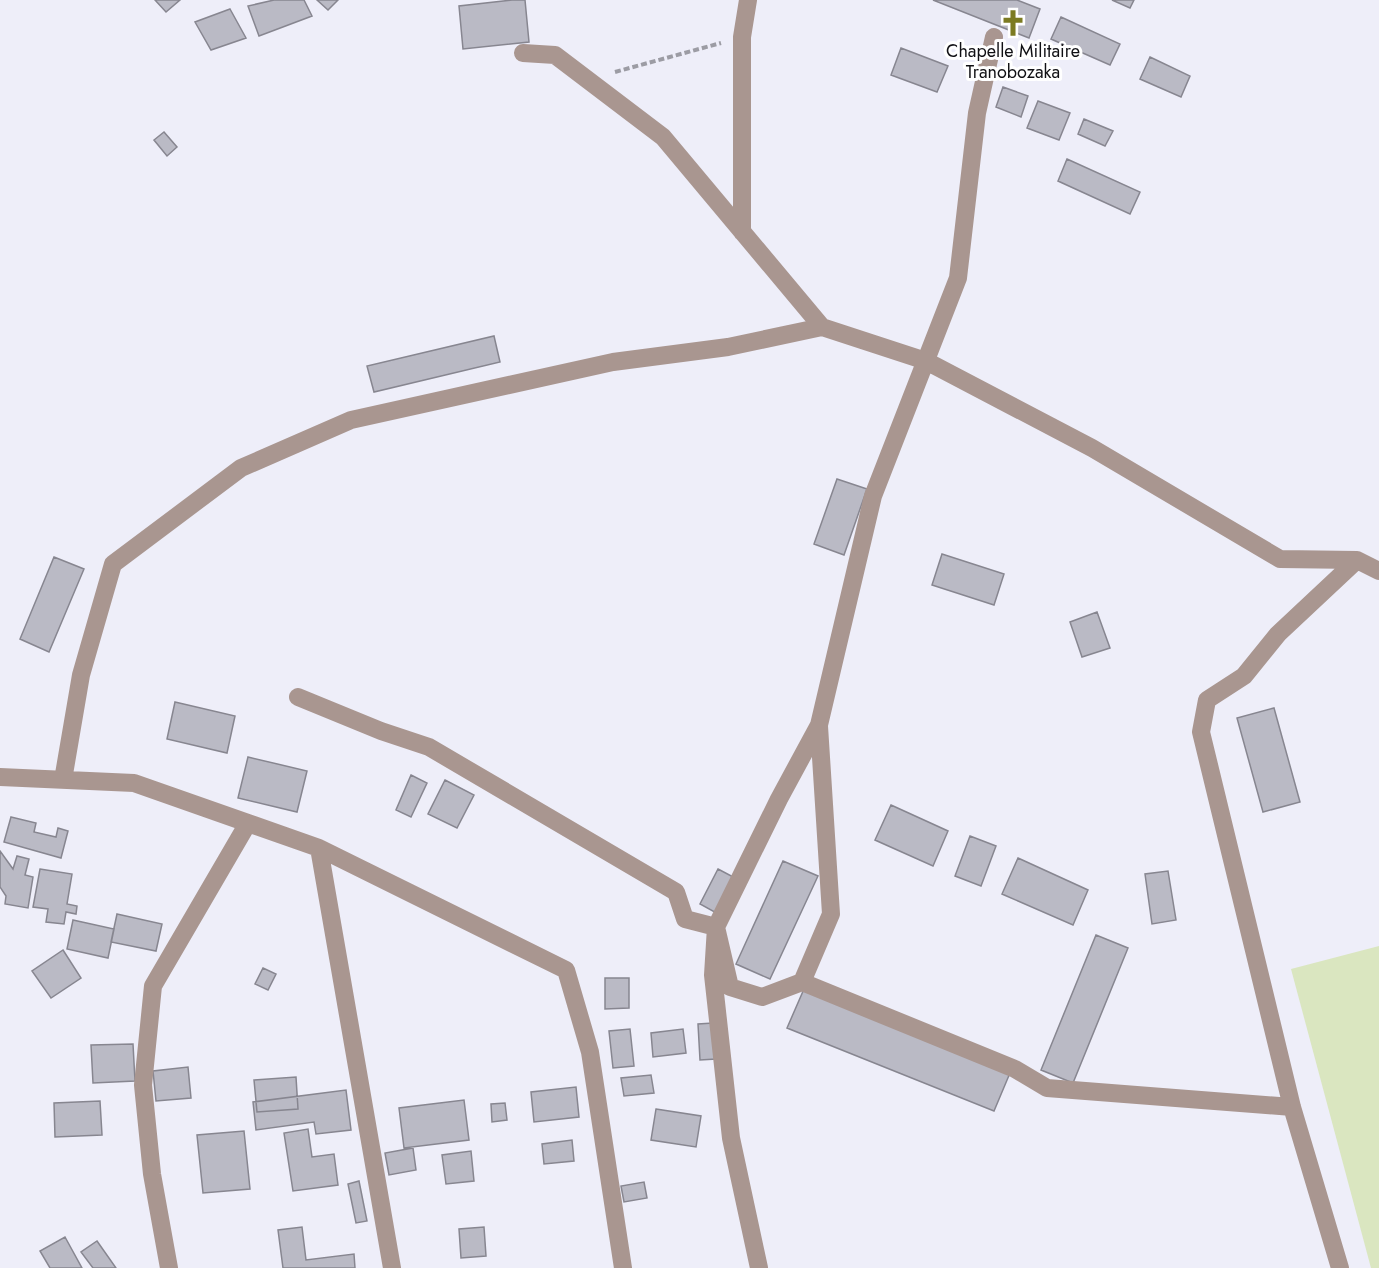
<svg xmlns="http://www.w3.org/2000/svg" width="1379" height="1268" viewBox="0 0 1379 1268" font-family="Jost,sans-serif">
	<rect width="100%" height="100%" fill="#eeeef9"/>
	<path fill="#dae6c0" d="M1379,946V1268H1371L1291,969Z"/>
	<path fill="#babac5" stroke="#878690" stroke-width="1.5" d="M155,0H180L166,12Z
		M274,0H304L312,16L259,36L248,6Z
		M317,0H338L328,10Z
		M512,0H525L529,42L463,49L459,6Z
		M933,0H1017L1040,9L1029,38Z
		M1112,0H1134L1130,8Z
		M230,9L246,38L211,50L195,22Z
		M1061,17L1120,44L1110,65L1051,39Z
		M901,48L948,66L937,92L891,75Z
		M1150,57L1190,76L1181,97L1140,79Z
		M1003,87L1028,96L1021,117L996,107Z
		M1038,101L1070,113L1059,140L1027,128Z
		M1084,119L1113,131L1105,146L1078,134Z
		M164,132L177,147L167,156L154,140Z
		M1067,159L1140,192L1130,214L1058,181Z
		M494,336L500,362L374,392L367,366Z
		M837,479L867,489L844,555L814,544Z
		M942,554L1004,574L994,605L932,585Z
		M54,557L84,569L49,652L20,639Z
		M1097,612L1110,648L1082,657L1070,622Z
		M175,702L235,716L227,753L167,739Z
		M1274,708L1300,802L1263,812L1237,718Z
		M248,757L307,771L297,812L238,798Z
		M411,775L427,783L411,817L396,810Z
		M445,780L474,795L457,828L428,814Z
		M891,805L948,831L933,866L875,840Z
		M11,817L36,823L34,832L56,837L58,828L68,831L61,858L4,842Z
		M970,836L996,846L981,886L955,876Z
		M0,851L13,869L17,856L29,859L25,875L33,877L28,908L5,904L6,896L0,887Z
		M1018,858L1088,890L1073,925L1002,894Z
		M783,861L818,876L770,979L736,964Z
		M40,869L72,874L67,904L77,906L76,914L66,912L64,924L46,922L48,909L33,907Z
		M718,869L739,880L720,915L700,904Z
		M1168,871L1176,920L1152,924L1145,874Z
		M117,914L162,924L156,951L111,942Z
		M73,920L114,929L108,958L67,949Z
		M1096,935L1128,948L1073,1083L1041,1070Z
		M63,950L81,978L51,998L32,971Z
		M263,968L276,974L268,990L255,984Z
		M605,978H629V1008L605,1009Z
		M804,989L1010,1073L994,1111L787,1028Z
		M713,1023L716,1059L700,1060L698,1024Z
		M630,1029L634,1066L613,1068L609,1031Z
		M683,1029L686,1053L653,1057L651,1033Z
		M133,1044L135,1081L93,1083L91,1045Z
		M188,1067L191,1098L156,1101L153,1071Z
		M651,1075L654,1093L624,1096L621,1078Z
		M296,1077L298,1109L257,1112L254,1080Z
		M576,1087L579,1117L534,1122L531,1092Z
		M346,1090L351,1130L316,1134L314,1122L256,1130L253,1102Z
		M464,1100L469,1140L404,1148L399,1108Z
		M100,1101L102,1135L55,1137L54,1103Z
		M505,1103L507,1120L492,1122L491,1104Z
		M656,1109L701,1116L696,1147L651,1140Z
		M308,1129L312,1157L334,1154L338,1185L293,1191L284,1133Z
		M244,1131L250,1189L203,1193L197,1135Z
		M572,1140L574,1161L544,1164L542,1144Z
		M413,1148L416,1170L389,1175L385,1153Z
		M471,1151L474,1181L446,1184L442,1155Z
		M359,1181L367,1221L356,1223L348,1184Z
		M644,1182L647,1198L624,1202L621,1186Z
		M302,1227L306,1260L354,1254L355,1268H283L278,1230Z
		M484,1227L486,1256L461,1258L459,1229Z
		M65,1237L82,1268H50L40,1251Z
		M97,1241L116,1268H93L81,1252Z"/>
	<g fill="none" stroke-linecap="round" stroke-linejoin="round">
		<path stroke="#9c9ca4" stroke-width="4" stroke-dasharray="6 3" stroke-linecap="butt" d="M615,72L721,43"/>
		<path stroke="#a99690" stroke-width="18" d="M523,53L555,55L663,137L822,327L926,361L1092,448L1280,559L1357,560L1379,571
			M742,232V37L748,0
			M298,697L381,731L429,747L676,892L685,919L716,927L730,987L762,997L802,982L1015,1069L1047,1088L1292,1107
			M0,777L134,783L319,848L566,970L590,1052L623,1268
			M63,780L81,675L113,564L241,468L351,420L613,362L728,347L822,327
			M319,848L392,1268
			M802,982L831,914L819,726
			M169,1268L152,1174L143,1085L153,986L248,823
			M759,1268L731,1138L713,975L716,927L779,799L819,725L873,496L958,278L977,113L994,37
			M1340,1268L1292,1107L1201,732L1207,700L1244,676L1278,634L1357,560"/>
	</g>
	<defs>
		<symbol id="church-bare" viewBox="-9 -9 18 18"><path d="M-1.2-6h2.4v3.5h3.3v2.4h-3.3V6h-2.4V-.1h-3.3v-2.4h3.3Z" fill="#7c7b22" stroke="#fff" stroke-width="2.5" paint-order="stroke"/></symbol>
	</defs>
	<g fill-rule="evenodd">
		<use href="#church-bare" x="994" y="4" width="38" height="38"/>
	</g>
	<g text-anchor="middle" stroke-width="6" stroke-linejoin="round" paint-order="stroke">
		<g font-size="18" fill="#101014" stroke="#fff">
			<text x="1013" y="57">Chapelle Militaire<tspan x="1013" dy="21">Tranobozaka</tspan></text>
		</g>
	</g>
</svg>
